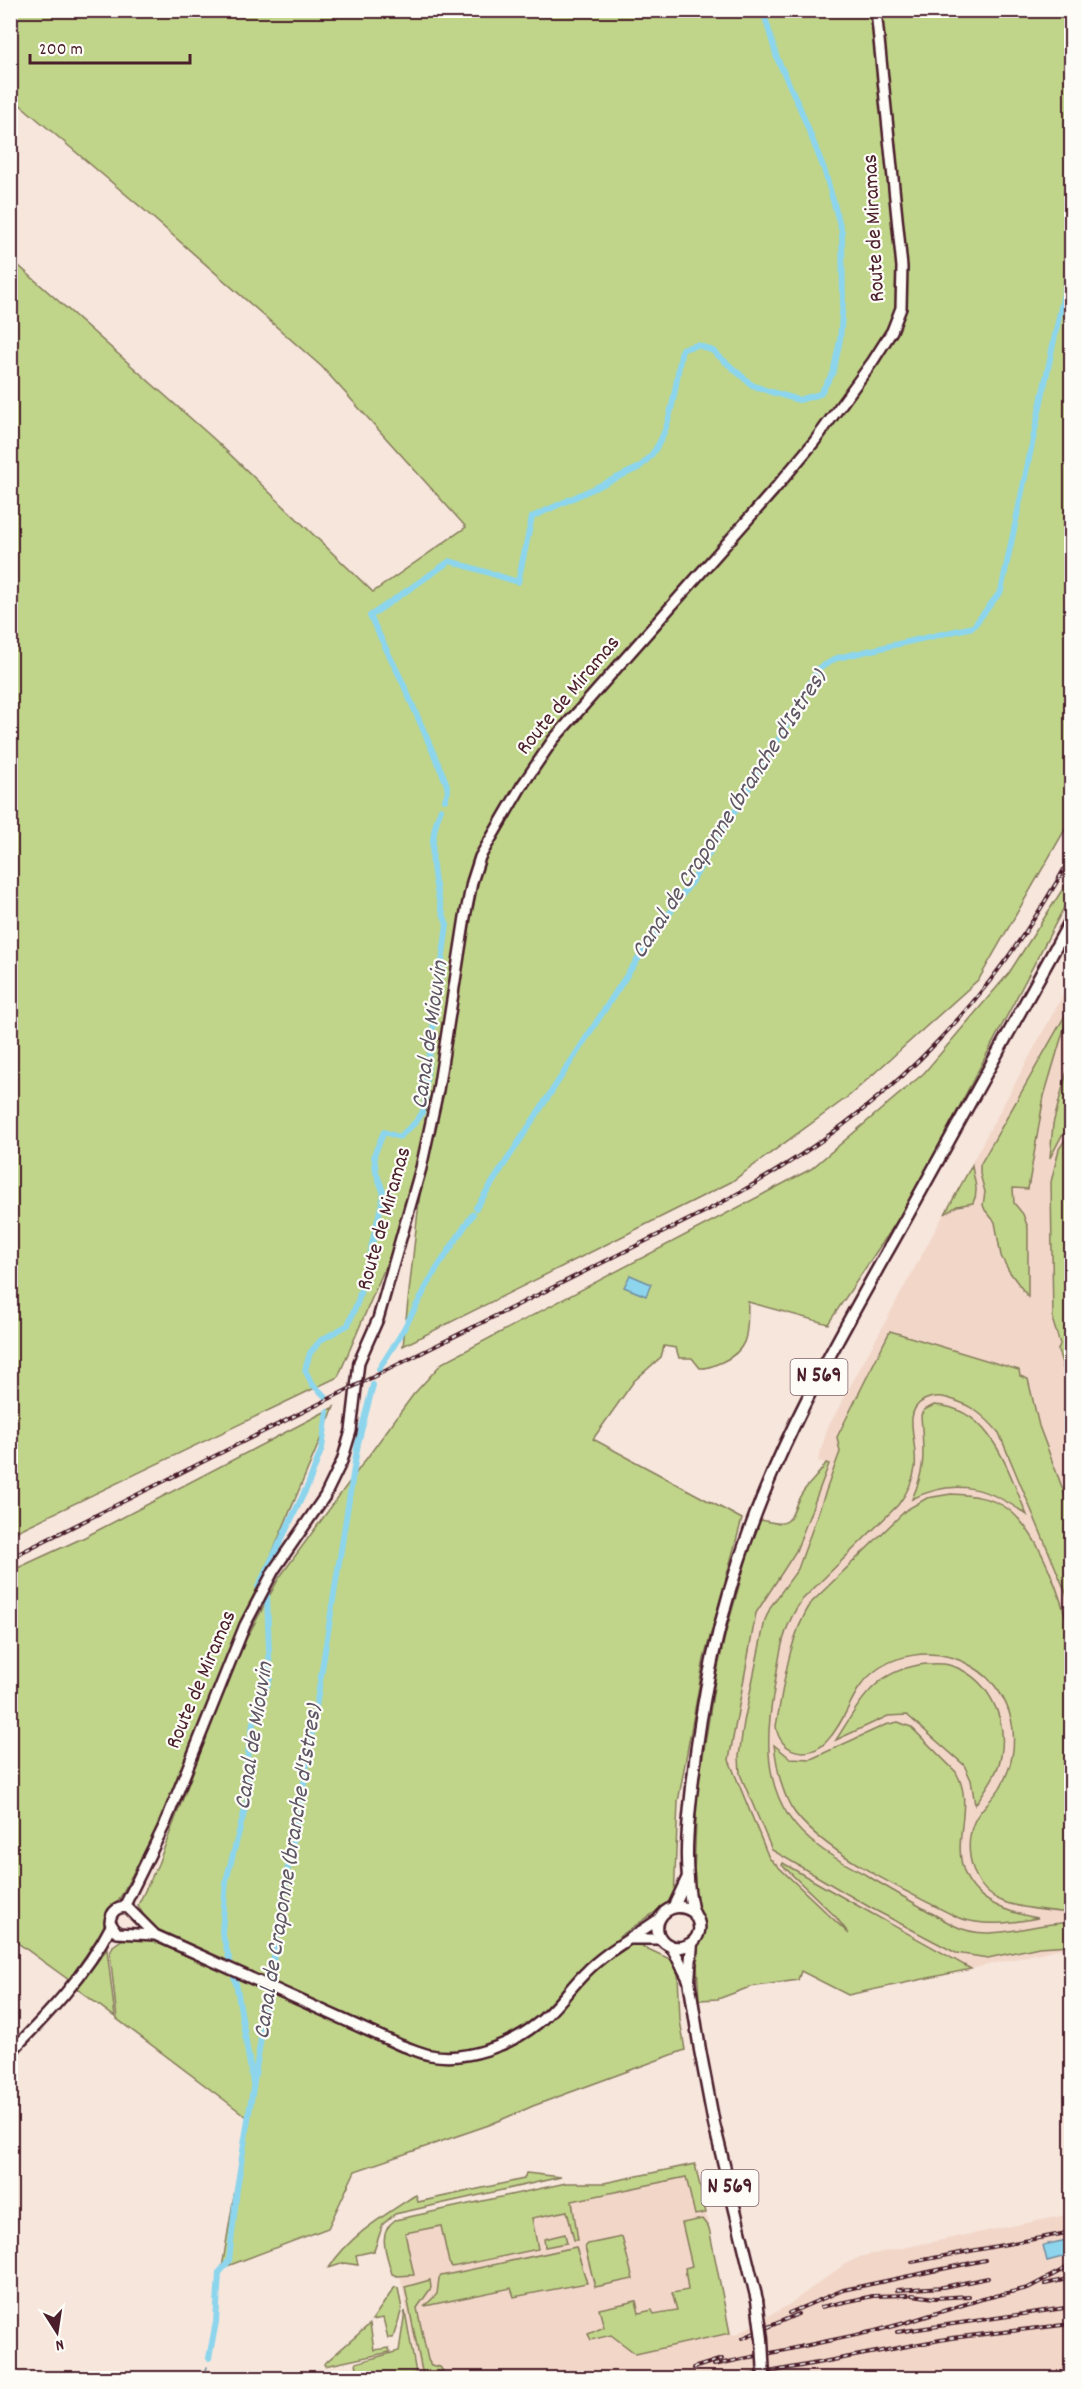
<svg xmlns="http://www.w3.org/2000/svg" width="1082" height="2389" viewBox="0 0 1082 2389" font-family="Dekko,sans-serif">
<rect width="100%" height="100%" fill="#f7e6dc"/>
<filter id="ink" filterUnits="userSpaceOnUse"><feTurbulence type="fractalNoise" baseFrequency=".0167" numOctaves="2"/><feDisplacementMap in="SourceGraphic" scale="12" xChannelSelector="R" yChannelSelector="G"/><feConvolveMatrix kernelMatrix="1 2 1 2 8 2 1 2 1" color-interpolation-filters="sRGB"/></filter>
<g filter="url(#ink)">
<g fill="#f2d7c9">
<polygon points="1071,980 1071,1951 1058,1949 971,1969 873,1913 857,1942 769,1858 729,1760 756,1613 796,1551 828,1464 818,1461 827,1429"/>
<polygon points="696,2164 730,2333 735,2335 788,2305 845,2264 862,2256 1071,2214 1071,2378 410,2378 419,2376 391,2228"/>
</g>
<g fill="#c0d58a" stroke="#857a5a" stroke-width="1.5">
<polygon points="11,11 1071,11 1071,819 979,979 849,1096 731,1182 403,1346 421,1184 338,1377 11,1534 11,259 214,439 373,592 466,527 322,367 143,209 11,97"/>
<path d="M1071,876V894L907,1206L828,1324L748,1302C747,1331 751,1349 722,1362C714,1365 708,1369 700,1368L692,1358H679L676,1348L664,1346L661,1357L634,1381L593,1439L742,1519L704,1659L678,1802L674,1899L620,1936L672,1960L678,1974L680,2020L685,2050L533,2106L489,2125L355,2171L328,2228L222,2268L247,2117L117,2019L110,1953L113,1946L123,1939L161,1940L150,1927L138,1905L158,1864L238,1654L279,1578L413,1395L442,1363L811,1169L924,1073L1009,973Z"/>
<polygon points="1071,1005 1044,1096 1028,1189 1013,1188 1014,1203 1023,1214 1028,1228 1028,1297 1009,1271 1001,1256 995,1222 985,1210 983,1205 985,1192 980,1174 980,1165"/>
<polygon points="1071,1056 1071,1125 1061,1137 1050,1158 1053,1124"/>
<polygon points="1071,1131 1072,1131 1071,1394 1058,1350 1060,1344 1053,1322 1051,1182 1059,1149"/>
<path d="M972,1165C973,1179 980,1189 973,1203L957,1206L945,1214Z"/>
<path d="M890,1331L1019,1370L1020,1376L1028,1379L1039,1426L1071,1511V1605L999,1433C984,1415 970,1404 947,1398C932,1394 914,1400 912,1418C911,1433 917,1451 915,1468C913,1482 907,1493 898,1505L802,1600C782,1627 779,1658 774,1690C763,1749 765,1809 819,1847C833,1858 850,1866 866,1875C895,1892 924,1909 953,1925C991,1945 1032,1921 1071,1923V1945L1039,1947L988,1958L956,1953L871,1908L772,1850L740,1774L739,1756L744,1722L765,1620L771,1606L798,1569L837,1460L840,1452L837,1437Z"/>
<path d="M934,1405C992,1407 1008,1472 1027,1515C990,1488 956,1477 912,1499C927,1466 923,1449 921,1415L924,1410Z"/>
<polygon points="334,1407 154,1833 121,1896 106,1919 103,1930 69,1980 11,1938 11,1571 85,1537"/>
<path d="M826,1463L829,1464L796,1551L756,1613L729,1760L769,1858L849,1934L835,1916L782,1865L783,1863C845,1900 909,1933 971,1969L848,1995L801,1971L798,1980L750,1987L718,1999L699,2000L696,1945L702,1917L695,1897L694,1875L697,1794L715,1681L726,1632L758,1519C800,1532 786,1513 805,1489C813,1479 819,1475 826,1463Z"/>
<path d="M951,1494C970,1495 992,1497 1008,1509C1041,1534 1062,1600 1072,1640L1071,1913C1051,1911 1023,1909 1004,1902C973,1891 962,1850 974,1822C980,1808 994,1799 1001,1786C1025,1745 1014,1691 973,1667C937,1645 885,1651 859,1688C848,1705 841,1727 826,1742C809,1760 779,1753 776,1726C784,1684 788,1640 811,1603L906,1510L927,1498Z"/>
<path d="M926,1664C933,1664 942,1663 949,1665C988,1676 1008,1718 1001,1756C998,1774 985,1790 975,1805L971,1780L964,1765L907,1715L888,1716L836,1740C861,1701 874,1670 926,1664Z"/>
<path d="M898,1722L911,1727L956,1772C968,1793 963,1812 961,1835C954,1890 991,1910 1038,1918C1010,1923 986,1927 959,1918C912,1895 817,1850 791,1807C780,1787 777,1767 774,1745L790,1758L811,1759L885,1725Z"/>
<polygon points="107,1949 115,2017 76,1988"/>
<path d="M695,2164L706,2213L695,2215L686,2177L572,2201L578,2240H574L567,2211L532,2218L538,2249L452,2267L449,2263L441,2226L405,2233L414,2275L397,2276L392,2274C387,2255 376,2233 395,2220L566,2183H604Z"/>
<path d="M526,2173L561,2177L395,2214L383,2224L374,2251L356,2255L358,2265L344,2263L329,2268C349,2236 383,2216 414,2196L416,2195L418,2202L524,2179Z"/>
<polygon points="702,2219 709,2228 730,2333 636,2354 611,2335 591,2340 588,2334 604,2327 599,2309 636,2301 639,2313 652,2310 654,2314 677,2310 672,2293 688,2290 685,2268 692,2266 682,2223"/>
<polygon points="565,2234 567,2243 545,2247 544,2239"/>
<polygon points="622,2237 633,2279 595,2287 585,2247 588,2244"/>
<polygon points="576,2247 587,2283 514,2297 511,2288 425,2306 437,2294 439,2278 441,2276"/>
<polygon points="430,2280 431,2288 417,2308 428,2360 431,2365 440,2367 443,2371 423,2376 405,2287"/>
<polygon points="395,2287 398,2288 402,2309 393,2338 388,2338 383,2318 372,2320"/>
<polygon points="405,2311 416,2373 397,2378 359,2378 356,2363 399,2351"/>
<polygon points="370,2324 374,2350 389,2348 390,2352 325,2366 324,2364"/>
</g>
<g fill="#8cd5ed" stroke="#728c9f" stroke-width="1.5">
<polygon points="630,1275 651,1284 646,1296 624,1287"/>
<polygon points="1067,2240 1070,2255 1047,2261 1043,2245"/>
</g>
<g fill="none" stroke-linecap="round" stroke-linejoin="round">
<polyline stroke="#728c9f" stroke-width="1.5" points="204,2378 207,2367"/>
<g stroke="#8cd5ed" stroke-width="6">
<path d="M445,800L448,791L446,782L402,681L370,616L450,561L518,582L532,517L638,468C673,442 674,389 682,349L698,345L713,351L752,385L768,391L799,400L820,394L833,373L840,340L843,302L842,232L824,169L800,108L777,58L763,10"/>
<polyline points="476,1208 627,975 694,878 773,749 818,669 837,658 973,627 1001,591 1072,255"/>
<path d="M367,1265L384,1194L376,1172L374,1155L384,1132L399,1137C424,1116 426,1113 426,1080L447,925C434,890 425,844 441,809"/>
<polyline points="379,1369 400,1336 434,1273 473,1214"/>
<polyline points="325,1396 312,1384 305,1370 310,1353 321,1340 348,1325 358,1301 365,1274"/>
<polyline points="259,1588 258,1587 308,1485 322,1448 327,1412"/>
<polyline points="253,2083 237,1988 222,1932 226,1881 249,1794 246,1765 254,1718 270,1679 267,1594"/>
<polyline points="209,2358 216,2322 219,2273 229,2261 237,2189 290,1855 299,1814 358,1443 373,1385"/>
</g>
<g stroke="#4a1f2b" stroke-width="14">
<g id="secondary">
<polyline points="124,1907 165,1824 245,1625 274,1570 325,1496 342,1461 351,1431 359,1362 378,1319 421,1168 438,1090 465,917 472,882 480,857 521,787 553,740 773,491 814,442 873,361 892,331 901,308 902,267 876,10"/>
<path d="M155,1935L117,1933L110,1922C111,1911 118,1906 128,1908L155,1935L400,2045C410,2048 420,2053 430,2055C466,2062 511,2045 538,2023C556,2009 569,1989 585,1973C606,1951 634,1937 659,1919"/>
<polyline points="631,1939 661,1939"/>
<path d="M10,2053C48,2014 86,1975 111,1926"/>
</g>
</g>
<g stroke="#4a1f2b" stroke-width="15">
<g id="primary">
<polyline points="674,1906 687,1879"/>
<path d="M693,1912C669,1895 644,1926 665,1943C677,1952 696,1946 699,1931C701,1921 694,1916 692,1908C690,1898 688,1888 688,1878C685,1848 689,1816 692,1787C701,1699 719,1614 749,1532C788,1423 848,1322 904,1222C960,1120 1016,1019 1072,918"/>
<polyline points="692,1943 689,1980 700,2050 714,2124 757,2300"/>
<polyline points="672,1947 689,1980"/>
</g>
</g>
<use href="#secondary" stroke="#fdfcf7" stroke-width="9"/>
<use href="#primary" stroke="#fdfcf7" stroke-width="10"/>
<g stroke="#4a1f2b" stroke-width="4">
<g id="rail">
<path d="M10,1558L708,1210C872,1123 983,1018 1072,855"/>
<polyline points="912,2262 1072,2232"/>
<polyline points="1045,2284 1072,2278"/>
<polyline points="897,2290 943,2287 988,2278"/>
<polyline points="912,2295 935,2298 969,2296"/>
<polyline points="821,2307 873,2296 908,2295"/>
<polyline points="789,2313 843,2290 985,2260"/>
<polyline points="897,2332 1072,2307"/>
<polyline points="743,2338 798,2314"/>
<polyline points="714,2365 875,2331 908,2322 982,2299 1028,2288 1072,2265"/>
<polyline points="693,2368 722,2359"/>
<polyline points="737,2378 951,2338 1072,2324"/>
</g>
</g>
<use href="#rail" stroke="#fdfcf7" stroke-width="1.5" stroke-dasharray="4.5" stroke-linecap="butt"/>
<g stroke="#4a1f2b" stroke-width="15" stroke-linecap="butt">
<polyline id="primary-bridge" points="757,2300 762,2339 764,2378"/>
</g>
<use href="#primary-bridge" stroke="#fdfcf7" stroke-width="10"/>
</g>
</g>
<g text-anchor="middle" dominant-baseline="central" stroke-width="4.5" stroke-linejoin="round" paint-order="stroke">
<g fill="#fdfcf7" stroke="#806168" stroke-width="1.5">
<rect x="790.5" y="1359" width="57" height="36" rx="4.5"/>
<rect x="701.5" y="2170" width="57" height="36" rx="4.5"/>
</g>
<g font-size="21" font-weight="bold" fill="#4a1f2b">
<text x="819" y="1377">N 569</text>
<text x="730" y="2188">N 569</text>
</g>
<g font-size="22" fill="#4a1f2b" stroke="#fdfcf7">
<text transform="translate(875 228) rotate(-93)">Route de Miramas</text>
<text transform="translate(569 696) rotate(-50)">Route de Miramas</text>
<text transform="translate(385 1219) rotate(-74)">Route de Miramas</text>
<text transform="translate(202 1680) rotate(-67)">Route de Miramas</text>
</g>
<g font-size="24" font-style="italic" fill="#5e5665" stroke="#fdfcf7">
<text transform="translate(730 815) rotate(-57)">Canal de Craponne (branche d'Istres)</text>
<text transform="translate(431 1035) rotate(-82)">Canal de Miouvin</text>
<text transform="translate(255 1736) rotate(-81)">Canal de Miouvin</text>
<text transform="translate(289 1872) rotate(-81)">Canal de Craponne (branche d'Istres)</text>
</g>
</g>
<rect width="1082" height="2389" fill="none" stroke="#fdfcf7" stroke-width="36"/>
<rect x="18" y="18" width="1046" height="2353" fill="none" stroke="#4a1f2b" stroke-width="2" filter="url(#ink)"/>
<g transform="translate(57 2332) rotate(168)" stroke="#fdfcf7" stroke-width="4.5" paint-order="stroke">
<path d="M0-4.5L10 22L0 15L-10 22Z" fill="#4a1f2b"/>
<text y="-9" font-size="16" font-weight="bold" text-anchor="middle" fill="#4a1f2b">N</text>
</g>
<path d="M30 54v9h160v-9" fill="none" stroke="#4a1f2b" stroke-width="3"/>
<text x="39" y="54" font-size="18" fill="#4a1f2b" stroke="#fdfcf7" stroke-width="4.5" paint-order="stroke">200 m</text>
</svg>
